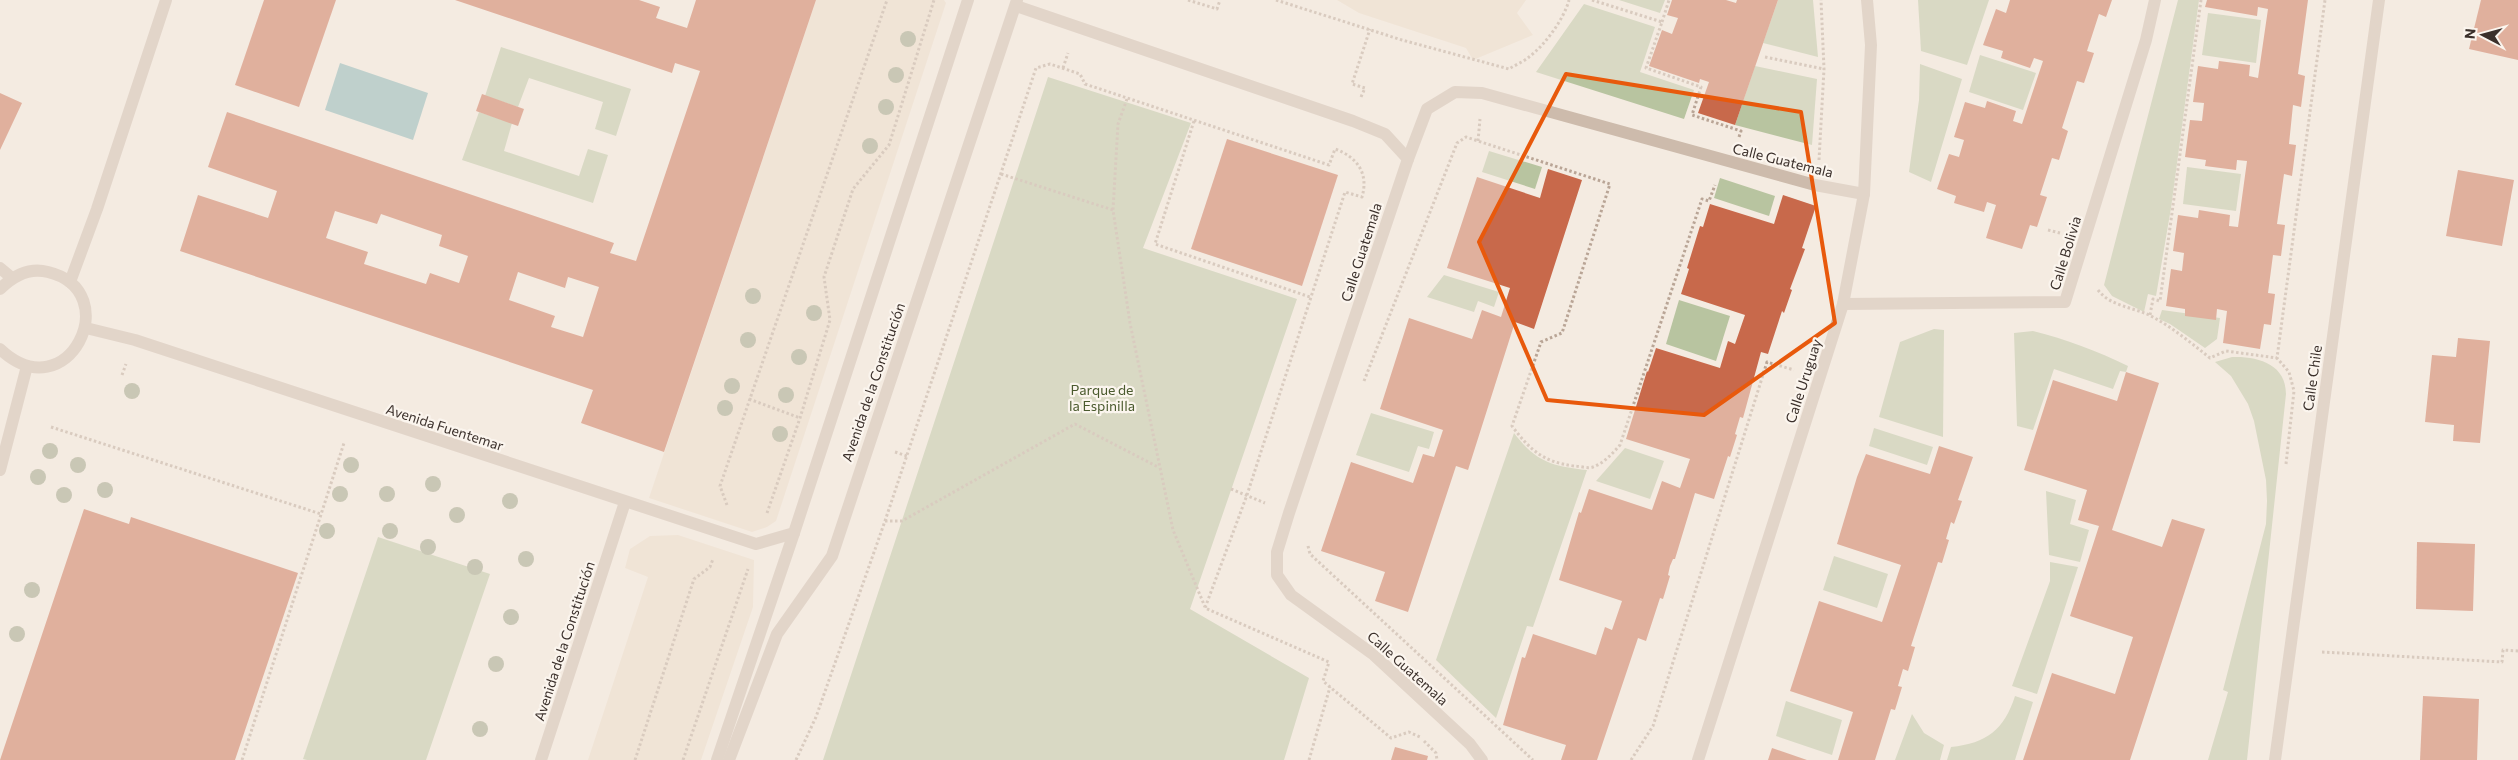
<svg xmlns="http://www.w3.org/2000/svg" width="2518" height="760" viewBox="0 0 2518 760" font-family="Commissioner,sans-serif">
<rect width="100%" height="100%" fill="#f4ebe1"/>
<g fill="#b8c4a0">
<polygon points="1619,0 1665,0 1660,13"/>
<polygon points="1778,0 1813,0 1818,57 1763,43"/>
<polygon points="1918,0 1989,0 1967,65 1921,51"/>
<polygon points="2178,0 2199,0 2171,208 2156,296 2148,294 2144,312 2112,296 2104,285"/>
<polygon points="1584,4 1655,27 1640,72 1694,90 1684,119 1536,72"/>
<polygon points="2208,13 2261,20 2256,63 2202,55"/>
<polygon points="501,47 631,89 616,136 595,129 603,102 529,78 518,107 485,96"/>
<polygon points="1980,55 2036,73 2023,110 1969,92"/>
<polygon points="1920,64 1962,79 1931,182 1909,172 1919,100"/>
<polygon points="1755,66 1817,79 1812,145 1735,125"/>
<polygon points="1048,77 1191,123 1143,248 1297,299 1190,609 1309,678 1284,760 823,760"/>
<polygon points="479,112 512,123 504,151 579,176 588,149 608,155 593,203 462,160"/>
<polygon points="1489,151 1542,167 1535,189 1482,172"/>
<polygon points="2187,167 2241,174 2236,211 2183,204"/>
<polygon points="1720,178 1775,196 1769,216 1714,198"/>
<polygon points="1444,275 1499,292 1494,307 1478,301 1474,312 1427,297"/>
<polygon points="1679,300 1730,316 1716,361 1666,344"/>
<polygon points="2162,310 2220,318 2217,339 2205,348 2170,324 2159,319"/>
<polygon points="1934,329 1944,330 1943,437 1879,417 1900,342"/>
<path d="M2033,331C2066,339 2097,351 2128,366L2126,372L2120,371L2113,389L2054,369L2033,430L2017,426L2014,333Z"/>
<path d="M2232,357C2258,356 2286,364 2286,394L2247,760H2208L2228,692L2223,690L2266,524L2267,501L2266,480L2254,421L2248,404L2231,376L2215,362Z"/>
<polygon points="1371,413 1434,432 1429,449 1418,446 1409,472 1356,455"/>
<polygon points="1874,428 1933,447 1927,465 1869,446"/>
<path d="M1514,433C1536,462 1552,466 1587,470L1533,627L1527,626L1496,718L1436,660Z"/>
<polygon points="1625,448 1664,461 1650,499 1596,481"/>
<polygon points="2046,491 2076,500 2070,524 2089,530 2080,562 2049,555"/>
<polygon points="378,537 490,574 426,760 307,760 303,759"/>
<polygon points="1834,556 1888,574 1877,608 1823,590"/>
<polygon points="2050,562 2078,567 2037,694 2012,686 2050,581"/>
<path d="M2015,696L2033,702L2015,760H1947L1951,747C1987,743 2004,730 2015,696Z"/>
<polygon points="1786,701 1842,720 1832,755 1776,736"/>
<polygon points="1912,714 1924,733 1944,745 1940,760 1895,760"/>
</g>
<g fill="#ecdcc8">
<polygon points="816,0 944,0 946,3 776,521 767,527 752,532 649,498"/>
<polygon points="1337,0 1526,0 1517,13 1533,35 1473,60 1466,48 1359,13"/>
<polygon points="678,535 754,560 753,607 701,760 588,760 648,577 625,568 630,549 650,536"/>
</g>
<polygon fill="#7fb0b2" points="340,63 428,93 413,140 325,110"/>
<g fill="#c8694b" fill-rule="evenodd">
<polygon points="264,0 336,0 299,107 235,85"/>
<path d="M455,0H639L660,7L656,18L687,28L696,0H816L664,452L581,423L593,390L180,251L198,195L268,218L277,191L208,167L227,112L614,243L610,253L636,261L700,71L675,63L672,73ZM335,211L377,224L381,214L442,235L439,246L468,256L459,283L430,273L426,284L364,264L368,252L326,238ZM518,272L565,288L568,277L599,287L583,337L551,327L555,316L509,300Z"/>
<polygon points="1672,0 1726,0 1736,3 1737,0 1778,0 1735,125 1698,113 1709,82 1700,79 1699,83 1649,66 1662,30 1672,34 1678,18 1667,15"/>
<polygon points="2010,0 2112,0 2106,17 2099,14 2087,51 2094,53 2084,83 2077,81 2062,128 2068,131 2059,160 2052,158 2040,195 2047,197 2037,227 2030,225 2022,249 1986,238 1996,205 1987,202 1984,212 1954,203 1956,196 1937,189 1949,154 1959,157 1964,140 1954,137 1965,102 1985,108 1987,101 2016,111 2013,121 2022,124 2043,61 2034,58 2030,68 2001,58 2003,51 1983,45 1996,9 2006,13"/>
<polygon points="2207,0 2308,0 2298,74 2305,76 2301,107 2293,105 2289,144 2296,145 2292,176 2284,174 2277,224 2285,225 2281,256 2273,255 2268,293 2275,294 2271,325 2264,324 2260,349 2223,343 2227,311 2217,309 2216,320 2185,316 2185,309 2166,306 2171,269 2182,271 2184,253 2173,251 2178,215 2198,218 2199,210 2230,215 2229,226 2238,227 2247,161 2237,160 2236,170 2205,166 2206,160 2185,157 2190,120 2202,121 2204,103 2193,102 2198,66 2218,69 2219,61 2250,65 2249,76 2258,78 2268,9 2258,7 2257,16 2205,7"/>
<polygon points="2481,0 2518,0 2518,60 2469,49"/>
<polygon points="0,93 22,103 0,150"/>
<polygon points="482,94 524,109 518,126 476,111"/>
<polygon points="1227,139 1338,175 1302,286 1191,249"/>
<polygon points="1548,169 1582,180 1534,329 1515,322 1468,470 1456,466 1408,612 1375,601 1385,572 1321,551 1351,462 1413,483 1423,454 1434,457 1443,430 1380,409 1409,318 1472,339 1482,310 1501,317 1510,288 1447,268 1477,177 1540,198"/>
<polygon points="2458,170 2514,180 2502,246 2446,236"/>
<polygon points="1783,195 1816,206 1802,248 1805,249 1790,289 1792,290 1784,313 1782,311 1768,354 1761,352 1743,418 1740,417 1735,434 1737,435 1730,457 1728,456 1714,499 1695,493 1675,559 1673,559 1670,566 1668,575 1670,576 1663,599 1660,598 1646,641 1638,638 1597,760 1561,760 1566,745 1503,725 1522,657 1525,658 1533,634 1596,655 1605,627 1612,630 1622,601 1559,580 1579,512 1581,513 1589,489 1652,510 1662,481 1680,488 1690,459 1626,439 1647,371 1648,372 1656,348 1720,368 1728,341 1735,344 1745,315 1681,294 1689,269 1687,268 1700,226 1703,227 1710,204 1774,224"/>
<polygon points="2458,338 2490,341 2480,443 2453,441 2454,425 2425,422 2432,355 2456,357"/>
<polygon points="2126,372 2159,383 2112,530 2162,547 2172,519 2205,529 2130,760 2023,760 2052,673 2115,694 2133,637 2070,616 2099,526 2078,520 2087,490 2024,470 2053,380 2117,401"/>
<polygon points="1939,446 1973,457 1958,500 1962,501 1954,524 1951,522 1946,539 1949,540 1942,563 1938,562 1911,646 1915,647 1908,671 1903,669 1898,686 1902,687 1895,710 1891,709 1875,760 1838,760 1853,712 1790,691 1819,601 1882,622 1901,565 1837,544 1857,477 1866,454 1930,474"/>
<polygon points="84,509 129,524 131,517 298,573 235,760 0,760"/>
<polygon points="2417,542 2475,544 2473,611 2416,609"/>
<polygon points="2423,696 2479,699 2477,760 2420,760"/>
<polygon points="1395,747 1428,756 1427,760 1391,760"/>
<polygon points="1772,748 1807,760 1768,760"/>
</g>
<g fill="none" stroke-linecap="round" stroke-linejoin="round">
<g stroke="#b9a596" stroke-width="3" stroke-dasharray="2.5 2.5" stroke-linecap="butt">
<polyline points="1188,0 1217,9 1220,0"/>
<path d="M1276,0L1402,40L1509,69C1515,65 1523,62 1529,57C1545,45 1564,19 1569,0"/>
<polyline points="1592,0 1662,22 1646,68 1701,87 1692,115 1741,131 1739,137"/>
<polyline points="1662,22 1669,0"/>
<polyline points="1765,57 1824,69"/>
<polyline points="1063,68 1068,53"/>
<polyline points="1361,97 1365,88 1352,84 1370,29"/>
<polyline points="1127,99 1118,124 1113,210 1130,323 1173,530 1205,607"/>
<polyline points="1194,121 1155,244 1310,297"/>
<polyline points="1478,141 1480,119"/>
<polyline points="1819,160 1824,69 1821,0"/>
<polyline points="1001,174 1113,210"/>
<polyline points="2048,230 2060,233"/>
<path d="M2098,290C2110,306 2132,307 2149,315C2171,326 2191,343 2210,358L2226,351L2277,358"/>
<polyline points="2150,315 2153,299 2160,301 2201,0"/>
<polyline points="122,375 126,364"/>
<path d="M1364,381L1457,143L1466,137L1478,141L1610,184L1562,333L1541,342L1512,426C1530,450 1543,462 1574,466C1580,466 1588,469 1593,467C1604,463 1612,454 1620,445L1702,199L1709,201L1715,185"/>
<polyline points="749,399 800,418"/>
<polyline points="51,427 321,514"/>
<polyline points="895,452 907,456"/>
<polyline points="2286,464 2294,391 2289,372 2277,358 2325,0"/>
<polyline points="1231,489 1265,503"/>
<polyline points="727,505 720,486 887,0"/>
<polyline points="767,513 800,418 830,320 824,277 853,189 889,145 934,0"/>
<polyline points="885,521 902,521 1075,424 1158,467"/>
<polyline points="1308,546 1310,554 1533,760"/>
<polyline points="2322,652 2502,662 2503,650 2518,651"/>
<polyline points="1424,741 1436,753 1437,760"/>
<polyline points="242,760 344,443"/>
<polyline points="635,760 694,579 710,567 713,559"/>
<polyline points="683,760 748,569"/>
<path d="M796,760L816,717L885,521L1036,68L1050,64L1080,74L1085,84L1329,165L1335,149C1357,157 1369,173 1362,197L1345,192L1247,495L1205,608L1329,662L1323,681L1330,687L1391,738L1409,732L1420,737"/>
<polyline points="1309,760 1330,687"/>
<polyline points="1631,760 1653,726 1767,362 1794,370"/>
</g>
<polyline stroke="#cdbbac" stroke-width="12" points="1843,304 2065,302 2146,40 2155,0"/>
<g stroke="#cdbbac" stroke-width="12">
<polyline points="1016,6 1353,121 1385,134 1408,159"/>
<polyline points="0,268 12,278"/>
<polyline points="70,282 97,209 166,0"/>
<path d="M0,289C13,276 29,267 48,272C127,291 68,413 0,349"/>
<polyline points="86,328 135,340 756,544 794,533"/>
<polyline points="0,470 27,366"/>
<polyline points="541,760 625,502"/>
<polyline points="1482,760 1470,744 1374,655 1291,595 1277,575 1277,552 1289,513 1408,159 1427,109 1455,92 1482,93 1815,185 1864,194"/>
<polyline points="1698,760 1843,304 1864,194 1871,45 1867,0"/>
<polyline points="2275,760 2379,0"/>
</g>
<g stroke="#cdbbac" stroke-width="12">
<polyline points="717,760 794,533 968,0"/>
<polyline points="729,760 777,634 832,556 1017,0"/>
</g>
</g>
<g fill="#969b7f">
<circle cx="908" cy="39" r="8"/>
<circle cx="896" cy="75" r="8"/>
<circle cx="886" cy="107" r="8"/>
<circle cx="870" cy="146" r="8"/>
<circle cx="753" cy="296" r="8"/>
<circle cx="814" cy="313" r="8"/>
<circle cx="748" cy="340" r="8"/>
<circle cx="799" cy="357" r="8"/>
<circle cx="732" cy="386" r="8"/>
<circle cx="132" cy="391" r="8"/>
<circle cx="786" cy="395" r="8"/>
<circle cx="725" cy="408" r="8"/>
<circle cx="780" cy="434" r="8"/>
<circle cx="50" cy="451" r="8"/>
<circle cx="78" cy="465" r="8"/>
<circle cx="351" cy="465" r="8"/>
<circle cx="38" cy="477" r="8"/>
<circle cx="433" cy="484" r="8"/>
<circle cx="105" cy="490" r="8"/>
<circle cx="340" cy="494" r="8"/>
<circle cx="387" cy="494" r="8"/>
<circle cx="64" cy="495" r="8"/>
<circle cx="510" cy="501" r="8"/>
<circle cx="457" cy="515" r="8"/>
<circle cx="327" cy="531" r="8"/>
<circle cx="390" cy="531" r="8"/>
<circle cx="428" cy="547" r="8"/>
<circle cx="526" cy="559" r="8"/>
<circle cx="475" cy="567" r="8"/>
<circle cx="32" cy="590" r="8"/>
<circle cx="511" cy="617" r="8"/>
<circle cx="17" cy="634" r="8"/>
<circle cx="496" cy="664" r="8"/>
<circle cx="480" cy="729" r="8"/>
</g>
<path d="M0 0H2518V760H0ZM1566,74L1801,112L1835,323L1704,415L1547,400L1479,242Z" fill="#f4ebe1" fill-opacity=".55" fill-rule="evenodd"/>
<path fill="none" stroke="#e8590c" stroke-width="4" stroke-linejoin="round" d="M1566,74L1801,112L1835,323L1704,415L1547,400L1479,242Z"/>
<g text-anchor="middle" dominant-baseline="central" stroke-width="4.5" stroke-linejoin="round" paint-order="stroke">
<g font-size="14" fill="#3b302b" stroke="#fbf5ee">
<text transform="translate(1783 160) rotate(14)">Calle Guatemala</text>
<text transform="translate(1361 252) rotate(-72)">Calle Guatemala</text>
<text transform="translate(2065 253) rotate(-73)">Calle Bolivia</text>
<text transform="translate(2312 378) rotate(-82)">Calle Chile</text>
<text transform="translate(1803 381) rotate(-72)">Calle Uruguay</text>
<text transform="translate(873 382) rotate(-71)">Avenida de la Constitución</text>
<text transform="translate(445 427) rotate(18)">Avenida Fuentemar</text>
<text transform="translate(564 641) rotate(-72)">Avenida de la Constitución</text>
<text transform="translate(1408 668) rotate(42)">Calle Guatemala</text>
</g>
<g font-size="14" fill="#4a5a2e" stroke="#fbf5ee">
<text x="1102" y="389">Parque de<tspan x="1102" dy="16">la Espinilla</tspan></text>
</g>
</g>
<g transform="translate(2483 35) rotate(276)" stroke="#fbf5ee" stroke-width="4" paint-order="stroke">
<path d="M0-4L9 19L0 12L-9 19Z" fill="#3b302b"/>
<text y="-8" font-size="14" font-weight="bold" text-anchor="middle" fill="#3b302b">N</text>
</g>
</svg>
